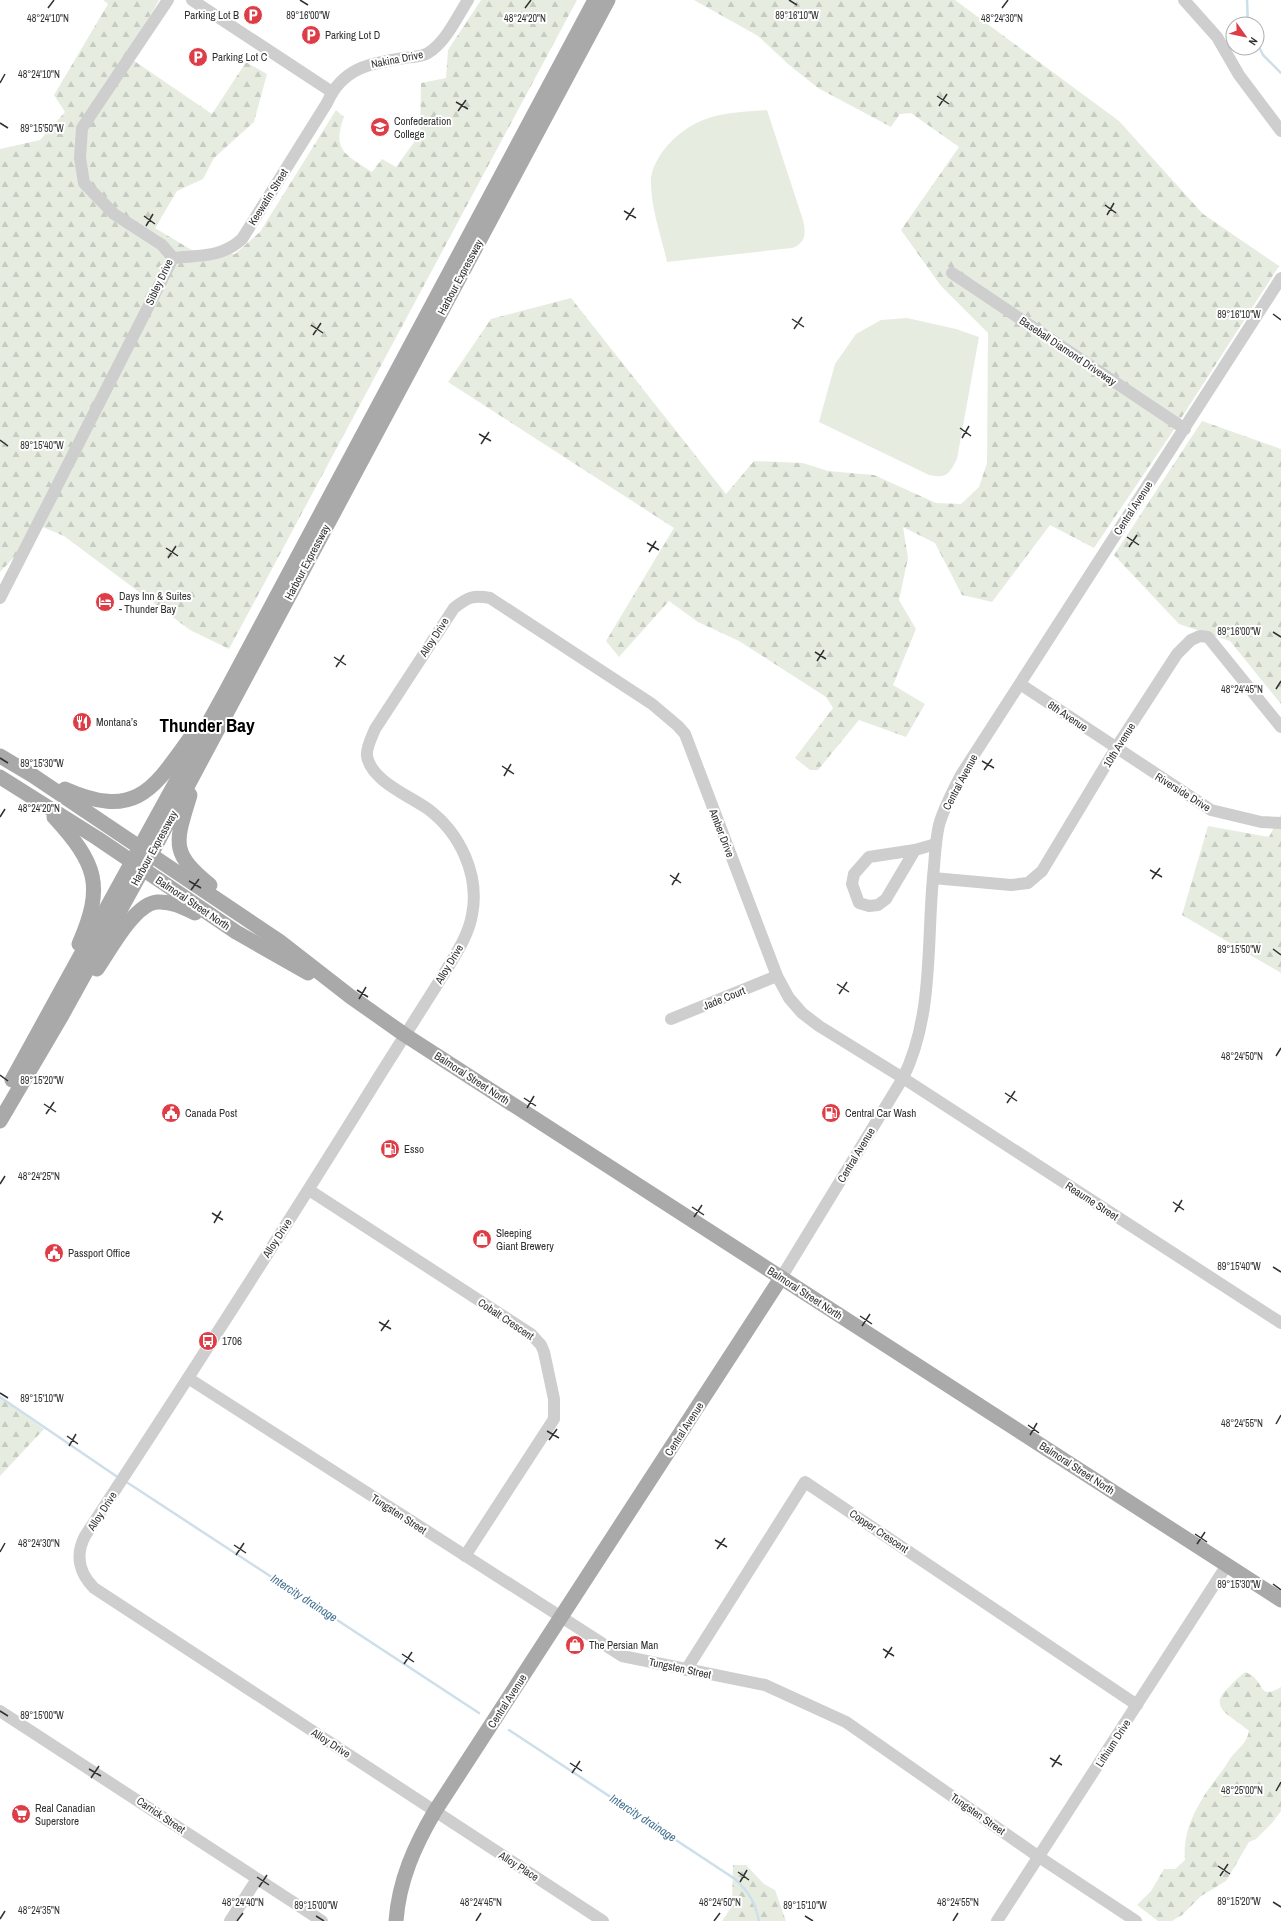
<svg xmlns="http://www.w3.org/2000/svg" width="1281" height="1921" viewBox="0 0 1281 1921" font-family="'Archivo Narrow',sans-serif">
<defs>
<pattern id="forest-firs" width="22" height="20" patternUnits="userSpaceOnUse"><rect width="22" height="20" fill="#e6ede0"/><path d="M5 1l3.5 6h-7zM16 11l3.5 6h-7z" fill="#c6ccc1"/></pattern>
</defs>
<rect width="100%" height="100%" fill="#fff"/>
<g fill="#e6ede0">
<path d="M767,110L803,220C806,233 806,243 792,248L667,262C661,235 650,206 651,178C652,167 660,154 667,146C697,113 726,113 767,110Z"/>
<path d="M907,318L956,329L979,337L957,459C949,474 947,479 929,475L819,422L835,364L856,334L881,320Z"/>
</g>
<g fill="url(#forest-firs)">
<path d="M103,0H159L127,56L212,114L246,62L267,74L254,122L214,158L203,179L177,191L155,228L195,252L235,254L260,232L336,110L344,117C331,151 347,155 372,172L382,159L396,167L420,134L421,83L446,78L448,50L481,0H577L229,649L190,630L64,536L43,527L0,572V149L40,140L65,112L54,95L108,4Z"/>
<polygon points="694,0 955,0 1119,121 1203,214 1279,266 1169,437 1094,548 1050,525 992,602 962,595 935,543 903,527 908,558 899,600 916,629 893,685 925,704 906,737 859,720 818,770 810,770 795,758 833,708 826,697 739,641 698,622 669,601 619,657 606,641 674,528 448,382 491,319 571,298 726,494 754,461 803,463 828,471 874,475 936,503 961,504 979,487 987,463 988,333 941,286 901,230 959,147 911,113 900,114 891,127 818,88 788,64 758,36"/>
<polygon points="1202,421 1281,449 1281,704 1230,641 1179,624 1114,555"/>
<polygon points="1281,814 1281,973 1182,915 1208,826 1269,837"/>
<polygon points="0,1397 44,1429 0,1476"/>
<path d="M1246,1672C1248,1674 1252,1675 1254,1677C1264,1687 1261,1699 1281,1687V1811L1272,1823L1256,1839L1249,1842L1226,1881L1201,1896L1182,1915L1172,1921H1158L1137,1905L1151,1891L1164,1869H1175L1185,1860C1182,1825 1202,1797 1222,1771C1226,1766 1228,1761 1232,1756C1239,1748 1247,1742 1249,1731C1233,1716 1205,1708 1229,1687C1235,1681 1239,1676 1246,1672Z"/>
<polygon points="733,1865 746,1865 764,1884 775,1890 786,1921 722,1921 732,1906"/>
</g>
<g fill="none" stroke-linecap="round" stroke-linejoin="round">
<g stroke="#cddfeb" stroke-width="2.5">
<polyline points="1247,0 1248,24"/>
<polyline points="1257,43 1263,55 1281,73"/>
<polyline points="0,1397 116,1476"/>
<polyline points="128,1483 479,1713"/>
<path d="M509,1730L735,1879C749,1892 755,1902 759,1921"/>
</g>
<g stroke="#cecece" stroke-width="12">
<polyline points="168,0 82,128 80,158 84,183 114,214 162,245 173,258"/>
<polyline points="192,0 332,92"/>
<polyline points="1184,0 1217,37 1239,75 1281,131"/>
<path d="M173,258C200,255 221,258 242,239L327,103C342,68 370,63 404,58C411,57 422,57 428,53C446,42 457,17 468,0"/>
<polyline points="952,273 1185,429"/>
<polyline points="0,598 173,258"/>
<polyline points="1020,684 1211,810 1261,822 1281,823"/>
<polyline points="915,850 886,899 878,905 869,906 859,903 852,884 854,874 869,857 915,850 936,844"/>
<polyline points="933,878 1011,885 1028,883 1042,871 1116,748 1177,654 1191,640 1200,636 1208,637 1281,727"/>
<polyline points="671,1019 777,976"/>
<polyline points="309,1190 531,1334 541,1345 544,1352 554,1399 554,1419 465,1556"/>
<path d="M781,1278L903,1078C935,1013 926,938 934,867C935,853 936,838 939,825C944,807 953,791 961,775L1281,278"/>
<polyline points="188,1378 622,1656 765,1685 846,1722 1039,1857 1136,1921"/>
<polyline points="686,1670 805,1482 1137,1705"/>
<polyline points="0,1711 322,1921"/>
<polyline points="230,1921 257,1879"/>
<path d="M603,1921L94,1588C79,1573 75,1555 85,1536C186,1382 286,1227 383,1070C402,1040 421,1010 440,980C452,960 468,938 472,915C480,875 460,833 428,809C410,796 371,781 367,756C366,747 372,737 375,729L454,608C468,597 473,595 490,598L652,704L678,726L685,734L777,976L789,998L802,1013L819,1026L903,1078L1281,1323"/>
<polyline points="997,1921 1227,1565"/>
</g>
<g stroke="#a9a9a9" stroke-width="15">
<polyline points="0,756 32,775 279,941 351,997 405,1035 1281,1600"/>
<polyline points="0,777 97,838 236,932 308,973"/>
<path d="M65,789C137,821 154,788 193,734"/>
<path d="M190,795C176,842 169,852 210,885"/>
<path d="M54,817C96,863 105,885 79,944"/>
<path d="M97,969C109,952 134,904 157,902C171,901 183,907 195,913"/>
<polyline points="12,1080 226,691 595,0"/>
<polyline points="0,1121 61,1017 150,856 608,0"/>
<path d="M396,1921C399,1880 415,1845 435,1811L781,1278"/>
</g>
</g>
<path fill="none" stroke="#313131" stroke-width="1.5" d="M300,0L308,5M789,0L797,5M48,8L54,0M525,8L531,0M1002,8L1008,0M0,83L5,74M937,96L949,104M456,102L468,109M939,106L947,94M458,111L466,100M0,123L8,128M1105,205L1116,213M624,211L636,218M1107,215L1114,203M144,216L155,224M626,220L634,208M146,226L153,214M1273,314L1281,320M792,319L804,327M311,325L323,333M794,329L802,317M313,335L321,323M960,428L971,436M479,434L491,441M962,438L969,426M0,440L8,446M481,444L489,432M1127,537L1139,545M647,543L659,550M1129,547L1137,535M166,548L178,556M649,552L656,541M168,558L176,546M1273,632L1281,637M815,652L826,659M334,657L346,665M817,661L824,650M336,667L344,655M1276,689L1281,681M0,758L8,763M982,761L994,768M502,766L514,774M984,770L992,759M504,776L511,764M0,817L5,809M1150,870L1162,877M670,875L681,883M1152,879L1160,868M189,881L201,888M672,885L679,873M191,890L199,879M1273,949L1281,955M837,984L849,992M357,990L368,997M839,994L847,982M359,999L366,987M1276,1056L1281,1048M0,1075L8,1081M1005,1093L1017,1101M524,1098L536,1106M1007,1103L1015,1091M44,1104L56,1112M527,1108L534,1096M46,1114L54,1102M0,1184L5,1176M1173,1202L1184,1210M692,1207L704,1215M1175,1212L1182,1200M212,1213L223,1220M694,1217L702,1205M214,1223L221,1211M1273,1267L1281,1272M860,1316L872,1324M379,1322L391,1329M862,1326L870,1314M381,1331L389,1320M0,1393L8,1398M1276,1424L1281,1415M1028,1425L1039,1433M547,1431L559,1438M1030,1435L1037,1423M67,1436L78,1444M549,1440L557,1429M69,1446L76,1434M1195,1534L1207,1542M715,1540L727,1547M1197,1544L1205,1532M234,1545L246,1553M717,1549L725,1538M0,1552L5,1543M236,1555L244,1543M1273,1584L1281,1590M883,1649L894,1656M402,1654L414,1662M885,1658L892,1647M404,1664L412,1652M0,1711L8,1716M1050,1758L1062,1765M570,1763L582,1771M1052,1767L1060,1755M89,1769L101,1776M572,1773L580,1761M91,1778L99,1766M1276,1791L1281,1782M1218,1866L1230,1874M738,1872L749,1880M1220,1876L1228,1864M257,1877L269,1885M740,1882L747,1870M259,1887L267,1875M1273,1902L1281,1907M316,1916L324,1921M805,1916L813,1921M0,1919L5,1911M237,1921L243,1913M476,1921L481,1913M714,1921L720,1913M953,1921L958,1913"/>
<defs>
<g id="parking-disc" transform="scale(1)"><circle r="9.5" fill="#dd3d46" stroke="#fff"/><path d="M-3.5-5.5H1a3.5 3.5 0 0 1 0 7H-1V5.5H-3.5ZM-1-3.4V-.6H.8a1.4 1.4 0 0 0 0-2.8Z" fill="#fff"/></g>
<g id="university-disc" transform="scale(1)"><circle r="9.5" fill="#dd3d46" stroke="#fff"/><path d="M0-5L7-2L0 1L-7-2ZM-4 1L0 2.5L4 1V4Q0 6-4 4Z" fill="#fff"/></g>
<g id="hotel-disc" transform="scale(1)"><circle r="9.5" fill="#dd3d46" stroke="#fff"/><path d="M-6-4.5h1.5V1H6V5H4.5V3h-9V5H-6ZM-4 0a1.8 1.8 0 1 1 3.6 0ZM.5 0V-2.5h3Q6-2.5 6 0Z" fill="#fff"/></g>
<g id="restaurant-disc" transform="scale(1)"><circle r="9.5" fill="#dd3d46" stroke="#fff"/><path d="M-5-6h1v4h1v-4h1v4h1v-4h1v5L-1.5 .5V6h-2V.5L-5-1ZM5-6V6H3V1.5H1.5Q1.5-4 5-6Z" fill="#fff"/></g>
<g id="civic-disc" transform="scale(1)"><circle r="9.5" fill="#dd3d46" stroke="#fff"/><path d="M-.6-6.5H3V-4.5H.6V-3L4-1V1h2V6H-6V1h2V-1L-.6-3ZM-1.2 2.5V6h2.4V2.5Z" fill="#fff"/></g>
<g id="fuel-disc" transform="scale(1)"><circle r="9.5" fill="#dd3d46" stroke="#fff"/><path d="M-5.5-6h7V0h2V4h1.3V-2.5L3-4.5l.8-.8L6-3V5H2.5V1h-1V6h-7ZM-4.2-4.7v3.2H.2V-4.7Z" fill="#fff"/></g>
<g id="shop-disc" transform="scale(1)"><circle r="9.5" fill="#dd3d46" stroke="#fff"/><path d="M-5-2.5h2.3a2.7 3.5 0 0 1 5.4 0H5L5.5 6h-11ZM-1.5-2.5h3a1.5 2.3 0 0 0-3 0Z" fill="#fff"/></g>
<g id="bus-disc" transform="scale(1)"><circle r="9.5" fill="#dd3d46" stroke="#fff"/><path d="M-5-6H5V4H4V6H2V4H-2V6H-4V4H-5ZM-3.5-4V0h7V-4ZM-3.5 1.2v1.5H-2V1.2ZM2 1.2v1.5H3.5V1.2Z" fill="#fff"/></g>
<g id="supermarket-disc" transform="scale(1)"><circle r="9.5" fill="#dd3d46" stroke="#fff"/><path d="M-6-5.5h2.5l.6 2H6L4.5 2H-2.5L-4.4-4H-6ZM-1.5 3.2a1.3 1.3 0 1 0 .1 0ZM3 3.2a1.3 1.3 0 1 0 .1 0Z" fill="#fff"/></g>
</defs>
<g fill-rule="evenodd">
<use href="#parking-disc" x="253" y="15"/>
<use href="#parking-disc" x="311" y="35"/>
<use href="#parking-disc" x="198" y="57"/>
<use href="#university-disc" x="380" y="127"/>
<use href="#hotel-disc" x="105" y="602"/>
<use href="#restaurant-disc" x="82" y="722"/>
<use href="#civic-disc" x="171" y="1113"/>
<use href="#fuel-disc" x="831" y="1113"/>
<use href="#fuel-disc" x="390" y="1149"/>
<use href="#shop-disc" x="482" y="1239"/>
<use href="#civic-disc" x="54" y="1253"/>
<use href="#bus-disc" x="208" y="1341"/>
<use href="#shop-disc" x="575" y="1645"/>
<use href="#supermarket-disc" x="21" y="1814"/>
</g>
<g text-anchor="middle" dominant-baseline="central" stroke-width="4" stroke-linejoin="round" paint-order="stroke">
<g font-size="11" fill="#313131" stroke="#fff" text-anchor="start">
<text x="239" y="15" text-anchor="end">Parking Lot B</text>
<text x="325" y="35">Parking Lot D</text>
<text x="212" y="57">Parking Lot C</text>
<text x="394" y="121">Confederation<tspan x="394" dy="13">College</tspan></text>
<text x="119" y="596">Days Inn &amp; Suites<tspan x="119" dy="13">- Thunder Bay</tspan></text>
<text x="96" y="722">Montana’s</text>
<text x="185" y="1113">Canada Post</text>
<text x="845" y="1113">Central Car Wash</text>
<text x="404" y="1149">Esso</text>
<text x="496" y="1233">Sleeping<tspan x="496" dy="13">Giant Brewery</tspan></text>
<text x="68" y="1253">Passport Office</text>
<text x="222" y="1341">1706</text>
<text x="589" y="1645">The Persian Man</text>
<text x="35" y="1808">Real Canadian<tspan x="35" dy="13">Superstore</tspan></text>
</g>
<g font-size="11" fill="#313131" stroke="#fff">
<text transform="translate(397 59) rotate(-11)">Nakina Drive</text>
<text transform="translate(268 197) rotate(-58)">Keewatin Street</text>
<text transform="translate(460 277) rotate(-62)">Harbour Expressway</text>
<text transform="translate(159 282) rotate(-65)">Sibley Drive</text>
<text transform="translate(1068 351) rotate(34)">Baseball Diamond Driveway</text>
<text transform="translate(1133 508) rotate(-57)">Central Avenue</text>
<text transform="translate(307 562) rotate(-62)">Harbour Expressway</text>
<text transform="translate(434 637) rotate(-57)">Alloy Drive</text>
<text transform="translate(1068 716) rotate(34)">8th Avenue</text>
<text transform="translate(1119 745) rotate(-58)">10th Avenue</text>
<text transform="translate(960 782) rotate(-62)">Central Avenue</text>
<text transform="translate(1183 792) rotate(32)">Riverside Drive</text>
<text transform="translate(722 833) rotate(69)">Amber Drive</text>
<text transform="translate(154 848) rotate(-61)">Harbour Expressway</text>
<text transform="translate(193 903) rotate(34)">Balmoral Street North</text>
<text transform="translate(449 964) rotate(-59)">Alloy Drive</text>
<text transform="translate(724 998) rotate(-22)">Jade Court</text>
<text transform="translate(472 1078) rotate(33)">Balmoral Street North</text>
<text transform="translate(856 1155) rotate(-59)">Central Avenue</text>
<text transform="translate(1092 1201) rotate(33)">Reaume Street</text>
<text transform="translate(277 1238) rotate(-57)">Alloy Drive</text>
<text transform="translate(805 1293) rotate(33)">Balmoral Street North</text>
<text transform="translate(506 1319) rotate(34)">Cobalt Crescent</text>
<text transform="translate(684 1429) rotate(-57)">Central Avenue</text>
<text transform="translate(1077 1468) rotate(33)">Balmoral Street North</text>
<text transform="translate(102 1511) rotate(-57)">Alloy Drive</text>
<text transform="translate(399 1514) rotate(33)">Tungsten Street</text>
<text transform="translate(879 1531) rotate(34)">Copper Crescent</text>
<text transform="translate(680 1668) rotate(12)">Tungsten Street</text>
<text transform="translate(507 1701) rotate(-57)">Central Avenue</text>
<text transform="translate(331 1743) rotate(33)">Alloy Drive</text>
<text transform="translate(1113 1743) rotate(-57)">Lithium Drive</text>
<text transform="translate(978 1814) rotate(35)">Tungsten Street</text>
<text transform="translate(161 1815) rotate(34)">Carrick Street</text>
<text transform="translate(519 1866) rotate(33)">Alloy Place</text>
</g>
<g font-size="12" font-style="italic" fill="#427090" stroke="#fff">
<text transform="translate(304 1598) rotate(33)">Intercity drainage</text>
<text transform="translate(643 1818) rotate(33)">Intercity drainage</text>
</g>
<g font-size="19" font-weight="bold" fill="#000" stroke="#fff">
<text x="207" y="725">Thunder Bay</text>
</g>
</g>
<g font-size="10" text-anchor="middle" fill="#313131" stroke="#fff" stroke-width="4" stroke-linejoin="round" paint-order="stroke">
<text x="308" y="19">89°16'00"W</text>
<text x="797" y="19">89°16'10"W</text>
<text x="48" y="22">48°24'10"N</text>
<text x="1002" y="22">48°24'30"N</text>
<text x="525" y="22">48°24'20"N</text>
<text x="39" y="78">48°24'10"N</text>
<text x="42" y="132">89°15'50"W</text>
<text x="1239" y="318">89°16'10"W</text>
<text x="42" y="449">89°15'40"W</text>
<text x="1239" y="635">89°16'00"W</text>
<text x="1242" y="693">48°24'45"N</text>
<text x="42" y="767">89°15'30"W</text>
<text x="39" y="812">48°24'20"N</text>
<text x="1239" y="953">89°15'50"W</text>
<text x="1242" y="1060">48°24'50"N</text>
<text x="42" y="1084">89°15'20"W</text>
<text x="39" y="1180">48°24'25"N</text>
<text x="1239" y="1270">89°15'40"W</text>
<text x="42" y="1402">89°15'10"W</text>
<text x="1242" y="1427">48°24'55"N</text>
<text x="39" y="1547">48°24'30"N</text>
<text x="1239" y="1588">89°15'30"W</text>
<text x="42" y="1719">89°15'00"W</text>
<text x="1242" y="1794">48°25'00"N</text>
<text x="1239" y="1905">89°15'20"W</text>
<text x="243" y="1906">48°24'40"N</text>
<text x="481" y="1906">48°24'45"N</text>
<text x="720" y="1906">48°24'50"N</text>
<text x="958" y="1906">48°24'55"N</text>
<text x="316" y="1909">89°15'00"W</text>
<text x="805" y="1909">89°15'10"W</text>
<text x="39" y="1914">48°24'35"N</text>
</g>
<g transform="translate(1245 36) rotate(123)"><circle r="19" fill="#ffffff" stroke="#adadad"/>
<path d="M0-3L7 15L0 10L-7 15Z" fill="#dd3d46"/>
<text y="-6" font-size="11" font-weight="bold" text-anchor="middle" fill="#313131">N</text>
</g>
</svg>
